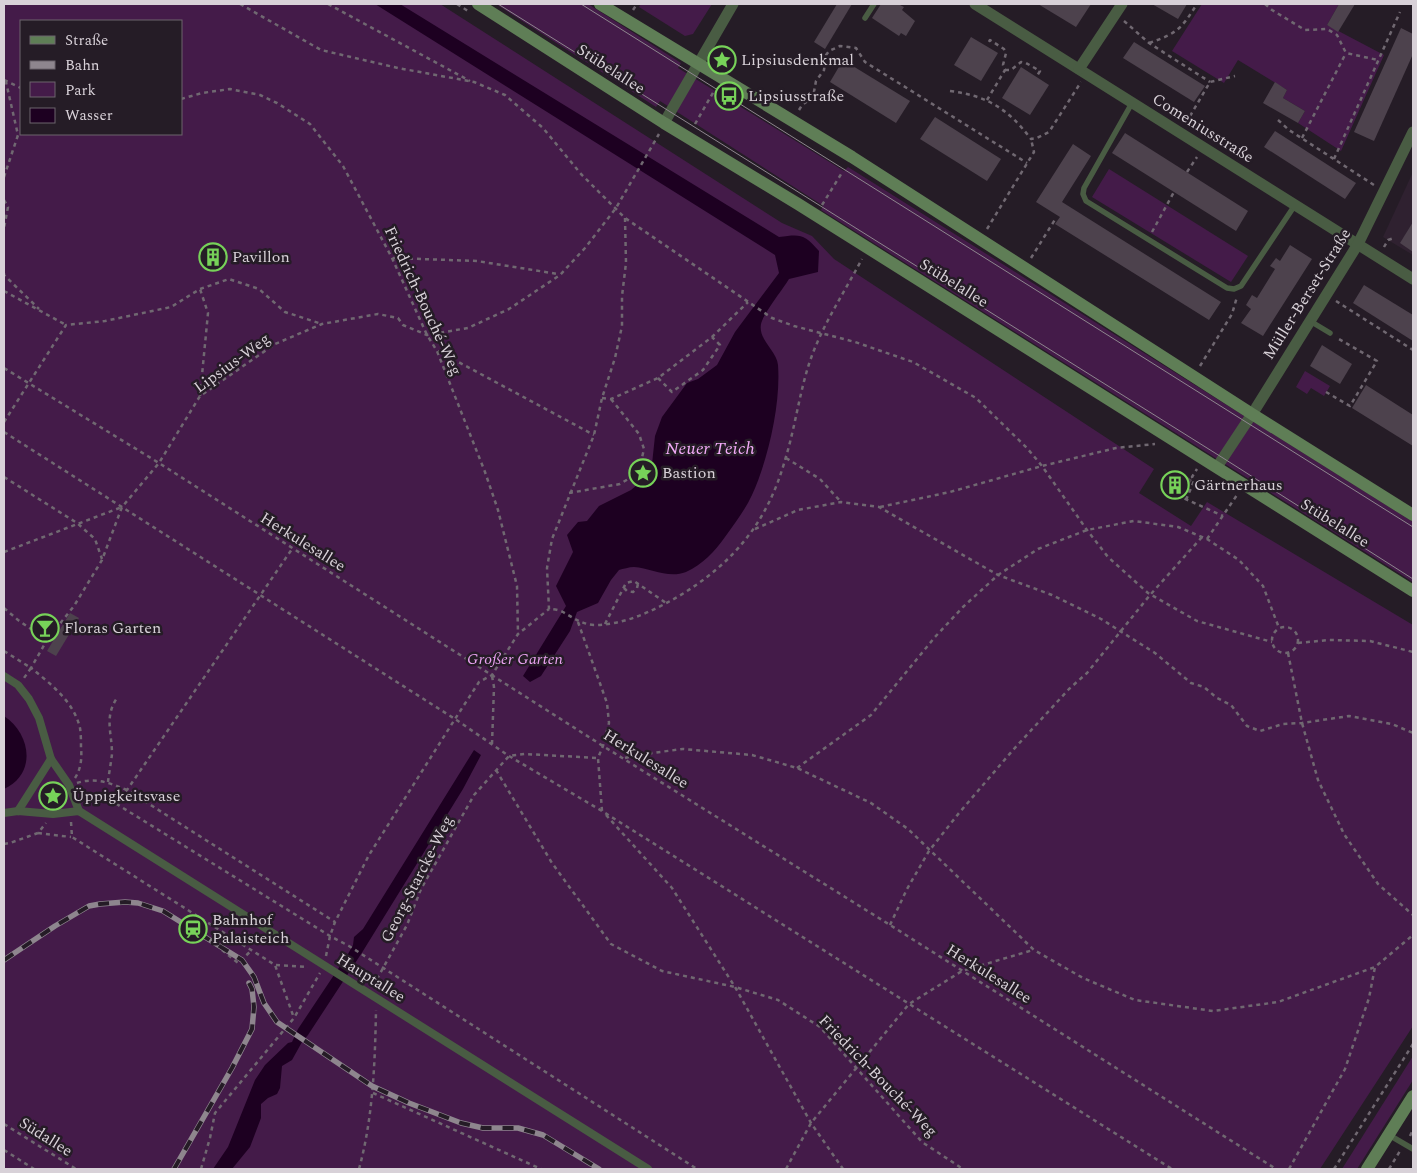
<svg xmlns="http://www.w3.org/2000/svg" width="1417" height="1173" viewBox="0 0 1417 1173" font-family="Spectral,serif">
<rect width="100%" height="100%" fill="#251c26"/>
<polygon fill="#2f2130" points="1413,172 1413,255 1383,237"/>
<g fill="#441b49" fill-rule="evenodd">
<path d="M4,4H440L782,223L812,236L834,259L1154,469L1139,493L1191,526L1207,502L1413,625V1026L1320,1169H4ZM21,21H181V134H21Z"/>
<polygon points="496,4 588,4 681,63 678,68 844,171 848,167 1413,522 1413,582 821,210 823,206 822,205 660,101 656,107"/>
<polygon points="641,4 712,4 693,34 685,36 639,7"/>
<polygon points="1202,4 1339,4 1327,25 1384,55 1341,151 1298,123 1305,111 1283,98 1287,90 1238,60 1224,83 1172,51"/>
<polygon points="1109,169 1248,256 1231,282 1092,197"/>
<polygon points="1305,371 1330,386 1324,396 1311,388 1307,394 1296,387"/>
<polygon points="1413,1056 1413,1080 1357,1169 1342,1169"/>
</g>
<g fill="#1d0021">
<path d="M375,4H400L779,237C801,234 804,234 819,251L818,272L789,279C783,289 763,314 761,324C758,340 777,351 778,365C781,404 768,460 752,495C745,510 735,523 725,537C715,551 702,565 686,572C668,579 651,568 634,567C629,567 623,569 619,570L611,580L598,603L577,612L570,631L541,676L530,682L523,676L566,606L556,586L573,552L567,535L578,522L587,521L599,506L631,490L644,479L652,464L655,436L662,417L687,383L698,379L717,365L735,332L779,273L775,255Z"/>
<path d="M4,716C31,734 37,774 4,789Z"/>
<polygon points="474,750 481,755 463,789 363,951 308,1035 302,1042 292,1060 282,1066 280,1088 277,1094 268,1098 261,1104 261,1118 250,1147 232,1169 213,1169 228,1147 255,1080 265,1065 288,1043 292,1042 298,1029 348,954 353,945 354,937 363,929"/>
</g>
<g fill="#4d424d">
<polygon points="837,4 852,4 825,49 814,42"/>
<polygon points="881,4 898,4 904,7 902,10 915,21 906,36 901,33 899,36 872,18"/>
<polygon points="1038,4 1091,4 1076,27"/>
<polygon points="1152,4 1187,4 1178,19"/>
<polygon points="1339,4 1355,4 1338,32 1327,25"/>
<polygon points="1401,28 1413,34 1413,54 1374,141 1354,132"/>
<polygon points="971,37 998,53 981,81 954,65"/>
<polygon points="1134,42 1205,86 1194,102 1123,58"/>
<polygon points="843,60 910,101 896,123 830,82"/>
<polygon points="1021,67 1049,85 1030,115 1002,98"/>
<polygon points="1275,82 1287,90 1283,98 1305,111 1298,123 1263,103"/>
<polygon points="935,117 1001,159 987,181 920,139"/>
<polygon points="1275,131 1356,183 1345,199 1264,147"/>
<polygon points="1125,133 1248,211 1236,231 1112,153"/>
<polygon points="1073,144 1091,156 1062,202 1221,302 1209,320 1055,224 1060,217 1036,202"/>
<polygon points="1413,222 1413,252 1400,243"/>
<polygon points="1290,245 1312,259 1263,336 1241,323 1251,309 1246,305 1252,295 1257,298 1275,269 1270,266 1276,258 1280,261"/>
<circle cx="213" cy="256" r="7"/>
<polygon points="1364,285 1413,315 1413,341 1353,303"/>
<polygon points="1322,345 1352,364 1340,384 1310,366"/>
<polygon points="1366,385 1413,415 1413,446 1352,408"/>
<polygon points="1180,472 1192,480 1183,494 1171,486"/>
<polygon points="70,613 79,618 56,656 47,651"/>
</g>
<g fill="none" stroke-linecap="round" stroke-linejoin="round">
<g stroke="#706871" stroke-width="2.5" stroke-dasharray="4 4" stroke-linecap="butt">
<polyline points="240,4 321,50 398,68 474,82 505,95 543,128 581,174 625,218 772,318 794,326 855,342 913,362 976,398 1027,448 1042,466 1087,530 1108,557 1148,593 1197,621 1272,642"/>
<polyline points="328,4 470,81"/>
<polyline points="457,4 468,11"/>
<polyline points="1265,4 1272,10 1305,30 1327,29 1337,35 1346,53 1378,60"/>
<polyline points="633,10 637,4"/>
<polyline points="1124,21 1149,43 1210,82"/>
<path d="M1149,43C1178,33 1181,29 1197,4"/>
<polyline points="1005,70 1011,70 1021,62 1026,63 1040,71 1037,76"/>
<polyline points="4,80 21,88"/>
<path d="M950,91C988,96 1008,109 1031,139L1037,138L1049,132L1081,82"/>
<polyline points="181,99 202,93 230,89 260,95 277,103 310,124 343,166 392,258 427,335 437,351 485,472 498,510 517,586 518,634"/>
<polyline points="987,100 1005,70 1003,65 1006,53 1004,49 990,40 987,45"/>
<polyline points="799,110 802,105 813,97 816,81 824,70 826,55 829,51 840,46 856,48 865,62 1027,163"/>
<polyline points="1278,120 1289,130 1374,185"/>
<polyline points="1186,123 1210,82 1235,76"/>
<polyline points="695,124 714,91"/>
<polyline points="1302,138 1346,53"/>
<polyline points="1334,159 1400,12"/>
<polyline points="1187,172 1197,157"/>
<polyline points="4,177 18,135 6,82"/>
<polyline points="4,200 8,207 4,228"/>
<polyline points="822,205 843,171"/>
<path d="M625,218L626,263L622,296V326L615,358L602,398L594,435L552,539L547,568L549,609C553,609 559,610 563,612C574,618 581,624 594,625C624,625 653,611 679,596C734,563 768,521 785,460C795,428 799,395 809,364C821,327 844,293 862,259"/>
<polyline points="987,229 1034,152 1031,139"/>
<polyline points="1152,232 1174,192"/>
<polyline points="1384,247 1388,240 1394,238"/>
<polyline points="393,258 477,261 558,274"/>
<polyline points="1031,258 1056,218"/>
<polyline points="4,273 4,275 39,309"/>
<polyline points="4,291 66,325"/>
<polyline points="1336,301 1413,350"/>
<polyline points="438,351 594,435"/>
<polyline points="1200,366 1232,314 1237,297"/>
<polyline points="4,368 159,463 603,746 890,925 1276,1169"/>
<polyline points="658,378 672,392 703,370 720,345 712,337"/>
<polyline points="1326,392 1350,406 1377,361 1337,338"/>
<polyline points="200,396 208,313 200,289"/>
<polyline points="602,398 611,399 658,378 712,337 748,302"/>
<polyline points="611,399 639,434 644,449 640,466"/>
<polyline points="4,422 66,325 105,321 171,307 200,289 229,279 259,289 285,312 322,324"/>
<polyline points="4,432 455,719 509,756 602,811 1172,1169"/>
<polyline points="786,458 820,479 841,502"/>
<polyline points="4,477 77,523 95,539 102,559"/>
<polyline points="1170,492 1223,516"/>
<polyline points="569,493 620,484 633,476"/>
<polyline points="1186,500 1194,481 1192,477 1197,469"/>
<polyline points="880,507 950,492 1042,466 1116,448 1155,444"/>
<polyline points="755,529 798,510 841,502 879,507 998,575 1052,595 1101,619 1155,653 1191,683 1204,687 1217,698 1231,705 1247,726 1260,731 1283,724 1302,723 1349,716 1392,724 1413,733"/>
<polyline points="1207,539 1237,495"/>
<polyline points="4,552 122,507"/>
<polyline points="624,588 627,591 633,592 637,588 638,584"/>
<polyline points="4,608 18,620 47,640"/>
<polyline points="578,622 607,703 609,723 603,746 598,758 602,811"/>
<polyline points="605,624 626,583 634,581 666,603"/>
<circle cx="1285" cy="640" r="13"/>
<polyline points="1298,643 1329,640 1370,641 1413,652"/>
<polyline points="4,651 31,668 24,678"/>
<polyline points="1288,653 1302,723 1318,780 1344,834 1378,884 1413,915"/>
<polyline points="492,744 494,687 492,676"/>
<polyline points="625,758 636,755 683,749 752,755 797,768 871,803 908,829 1034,950 1083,978 1135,1000 1213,1011 1278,1002 1375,967 1413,935"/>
<polyline points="797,768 871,715 935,637 963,607 998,575 1038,549 1087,530 1134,521 1178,527 1207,539 1239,560 1263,586 1279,628"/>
<polyline points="496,770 552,863 611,944 662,971 735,987 778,1000 820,1027 922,1142 963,1169"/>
<path d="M75,778C81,769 82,758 81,748C81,742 81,734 80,728C74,702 51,684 31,668L47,640L74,606L102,560L122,507L159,463L200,396L275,344L322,324L378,314L398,318L403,325L427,335L468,328L509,309L560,275L585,248L616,208L659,134"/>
<path d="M108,782C109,773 111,763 112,754C112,733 104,717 117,698"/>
<path d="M77,783C95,777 110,783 127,790L335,922"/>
<polyline points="85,800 99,799 115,803 330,936 349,946 697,1169"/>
<polyline points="115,803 127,790 292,549"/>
<polyline points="606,815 672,888 735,987 811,1123 843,1169"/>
<polyline points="71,822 72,837 275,965 294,1018"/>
<polyline points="38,833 71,837"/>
<polyline points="4,844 10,843 38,833 46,823"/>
<polyline points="890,925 907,889 929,851 959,813 1013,750 1069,689 1087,673 1150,595 1202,537"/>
<polyline points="222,950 238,963 252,950"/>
<polyline points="326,956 330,936 335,922 369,855 455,719 479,682 492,675 518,634 549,609"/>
<polyline points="276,965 308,967"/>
<polyline points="373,986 407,925 421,889 474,795 509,756 525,754 598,758"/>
<polyline points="373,1093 541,1169"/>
<polyline points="4,1124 76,1169"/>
<polyline points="1410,1136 1413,1130"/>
<polyline points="4,1150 34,1169"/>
<polyline points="201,1169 210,1138 215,1113 294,1018 320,973"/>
<path d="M359,1169C373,1118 375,1063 376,1010"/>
<polyline points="786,1169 811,1123 909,1004 962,971 1033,950"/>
<polyline points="1289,1169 1345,1069 1369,998 1375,967"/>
<polyline points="1334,1169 1413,1044"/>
<polyline points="1389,1169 1400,1151"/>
</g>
<g stroke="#495c43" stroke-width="5.5">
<polyline points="865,18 874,4"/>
<polyline points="1132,103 1084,188 1083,194 1086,201 1227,288 1234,289 1241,286 1295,205"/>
<polyline points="1310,321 1330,333"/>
<polyline points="1389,1135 1413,1149"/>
</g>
<g stroke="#495c43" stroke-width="8">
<polyline points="4,676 18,685 29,699 39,718 51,759 69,785 79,811"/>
<polyline points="18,811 51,759"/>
<polyline points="4,813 18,811 53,814 79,811 648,1169"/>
</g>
<g stroke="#495c43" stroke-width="11">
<polyline points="975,4 1413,279"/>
<polyline points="1079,69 1122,4"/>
<polyline points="664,123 733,4"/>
<polyline points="1217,467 1256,408 1358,244 1413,132"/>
</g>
<g stroke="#5f7e56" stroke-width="12">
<polyline points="478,4 664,123 798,204 1413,591"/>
<polyline points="600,4 852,157 1252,414 1413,515"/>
<polyline points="1367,1169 1413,1096"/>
</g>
<g stroke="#8e868e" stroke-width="1">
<polyline points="498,4 1223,458 1413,579"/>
<polyline points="581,4 1413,527"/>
</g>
<g stroke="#8e868e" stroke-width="5.5">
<g id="rail">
<polyline points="4,960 55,926 89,906 100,904 125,902 138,903 163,911 242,960 254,977 264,1003 277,1022 372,1086 409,1103 461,1123 483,1128 518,1128 543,1135 599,1169"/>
<polyline points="174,1169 232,1068 252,1029 254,1007 252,989 249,983"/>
</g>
</g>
<use href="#rail" stroke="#251c26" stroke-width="4" stroke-dasharray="11" stroke-linecap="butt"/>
</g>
<defs>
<g id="sight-ring" transform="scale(1.4375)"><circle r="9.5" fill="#251c26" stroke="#77d259" stroke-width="1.5"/><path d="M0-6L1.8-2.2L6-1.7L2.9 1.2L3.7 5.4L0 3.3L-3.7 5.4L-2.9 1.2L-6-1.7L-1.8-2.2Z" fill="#77d259"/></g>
<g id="bus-ring" transform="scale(1.4375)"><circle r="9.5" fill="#251c26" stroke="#77d259" stroke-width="1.5"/><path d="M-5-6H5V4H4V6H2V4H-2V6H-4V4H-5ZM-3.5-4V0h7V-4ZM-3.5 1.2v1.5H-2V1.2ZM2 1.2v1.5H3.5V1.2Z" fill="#77d259"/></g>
<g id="building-ring" transform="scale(1.4375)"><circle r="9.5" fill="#251c26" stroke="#77d259" stroke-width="1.5"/><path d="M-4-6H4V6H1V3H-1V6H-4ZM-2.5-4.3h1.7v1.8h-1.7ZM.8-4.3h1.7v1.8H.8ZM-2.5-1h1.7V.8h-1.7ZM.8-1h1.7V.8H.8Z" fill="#77d259"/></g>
<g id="bar-ring" transform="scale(1.4375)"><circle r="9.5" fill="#251c26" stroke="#77d259" stroke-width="1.5"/><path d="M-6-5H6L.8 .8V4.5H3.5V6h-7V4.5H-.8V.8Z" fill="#77d259"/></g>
<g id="station-ring" transform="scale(1.4375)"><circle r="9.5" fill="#251c26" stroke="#77d259" stroke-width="1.5"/><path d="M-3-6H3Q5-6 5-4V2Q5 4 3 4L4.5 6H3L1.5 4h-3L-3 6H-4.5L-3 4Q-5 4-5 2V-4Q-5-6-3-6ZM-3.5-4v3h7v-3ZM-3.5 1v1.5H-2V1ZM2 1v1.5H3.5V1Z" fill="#77d259"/></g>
</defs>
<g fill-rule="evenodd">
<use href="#sight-ring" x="722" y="60"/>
<use href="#bus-ring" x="729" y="96"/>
<use href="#building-ring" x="213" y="257"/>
<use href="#sight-ring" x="643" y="473"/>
<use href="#building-ring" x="1175" y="485"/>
<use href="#bar-ring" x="45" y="628"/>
<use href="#sight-ring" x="53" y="796"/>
<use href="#station-ring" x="193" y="929"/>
</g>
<g text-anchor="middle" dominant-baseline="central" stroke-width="5" stroke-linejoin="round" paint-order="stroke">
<g font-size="16" fill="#d8d1d8" stroke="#251c26" text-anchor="start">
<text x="741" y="60">Lipsiusdenkmal</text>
<text x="748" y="96">Lipsiusstraße</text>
<text x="232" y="257">Pavillon</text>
<text x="662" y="473">Bastion</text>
<text x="1194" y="485">Gärtnerhaus</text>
<text x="64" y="628">Floras Garten</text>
<text x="72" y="796">Üppigkeitsvase</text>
<text x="212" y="920">Bahnhof<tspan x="212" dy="18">Palaisteich</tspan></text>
</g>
<g font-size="16" fill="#d8d1d8" stroke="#251c26">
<text transform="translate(611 69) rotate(33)">Stübelallee</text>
<text transform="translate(1203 128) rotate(32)">Comeniusstraße</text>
<text transform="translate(954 283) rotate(32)">Stübelallee</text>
<text transform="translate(1307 294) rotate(-58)">Müller-Berset-Straße</text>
<text transform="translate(423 301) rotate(65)">Friedrich-Bouché-Weg</text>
<text transform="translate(232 363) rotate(-36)">Lipsius-Weg</text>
<text transform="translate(1335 523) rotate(32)">Stübelallee</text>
<text transform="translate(303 542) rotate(32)">Herkulesallee</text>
<text transform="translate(646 759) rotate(32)">Herkulesallee</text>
<text transform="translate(417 879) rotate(-63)">Georg-Starcke-Weg</text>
<text transform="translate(989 974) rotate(32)">Herkulesallee</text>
<text transform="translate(371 978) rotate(32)">Hauptallee</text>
<text transform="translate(878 1076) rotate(46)">Friedrich-Bouché-Weg</text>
<text transform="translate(46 1137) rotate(32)">Südallee</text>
</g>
<g font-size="16" font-style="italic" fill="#eaa2f1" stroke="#251c26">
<text x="515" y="659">Großer Garten</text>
</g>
<g font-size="18" font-style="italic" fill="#f3abf9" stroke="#251c26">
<text x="710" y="448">Neuer Teich</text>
</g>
</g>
<rect width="1417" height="1173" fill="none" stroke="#d8d1d8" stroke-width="10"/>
<rect x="20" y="20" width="162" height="115" fill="#251c26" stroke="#6d646d"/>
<rect x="30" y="36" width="25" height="8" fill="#5f7e56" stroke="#6d646d"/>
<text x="65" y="45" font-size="15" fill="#d8d1d8">Straße</text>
<rect x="30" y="61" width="25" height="8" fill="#8e868e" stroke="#6d646d"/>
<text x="65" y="70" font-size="15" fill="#d8d1d8">Bahn</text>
<rect x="30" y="82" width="25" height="15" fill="#441b49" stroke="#6d646d"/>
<text x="65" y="95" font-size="15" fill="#d8d1d8">Park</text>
<rect x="30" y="108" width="25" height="15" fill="#1d0021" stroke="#6d646d"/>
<text x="65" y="120" font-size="15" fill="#d8d1d8">Wasser</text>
</svg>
